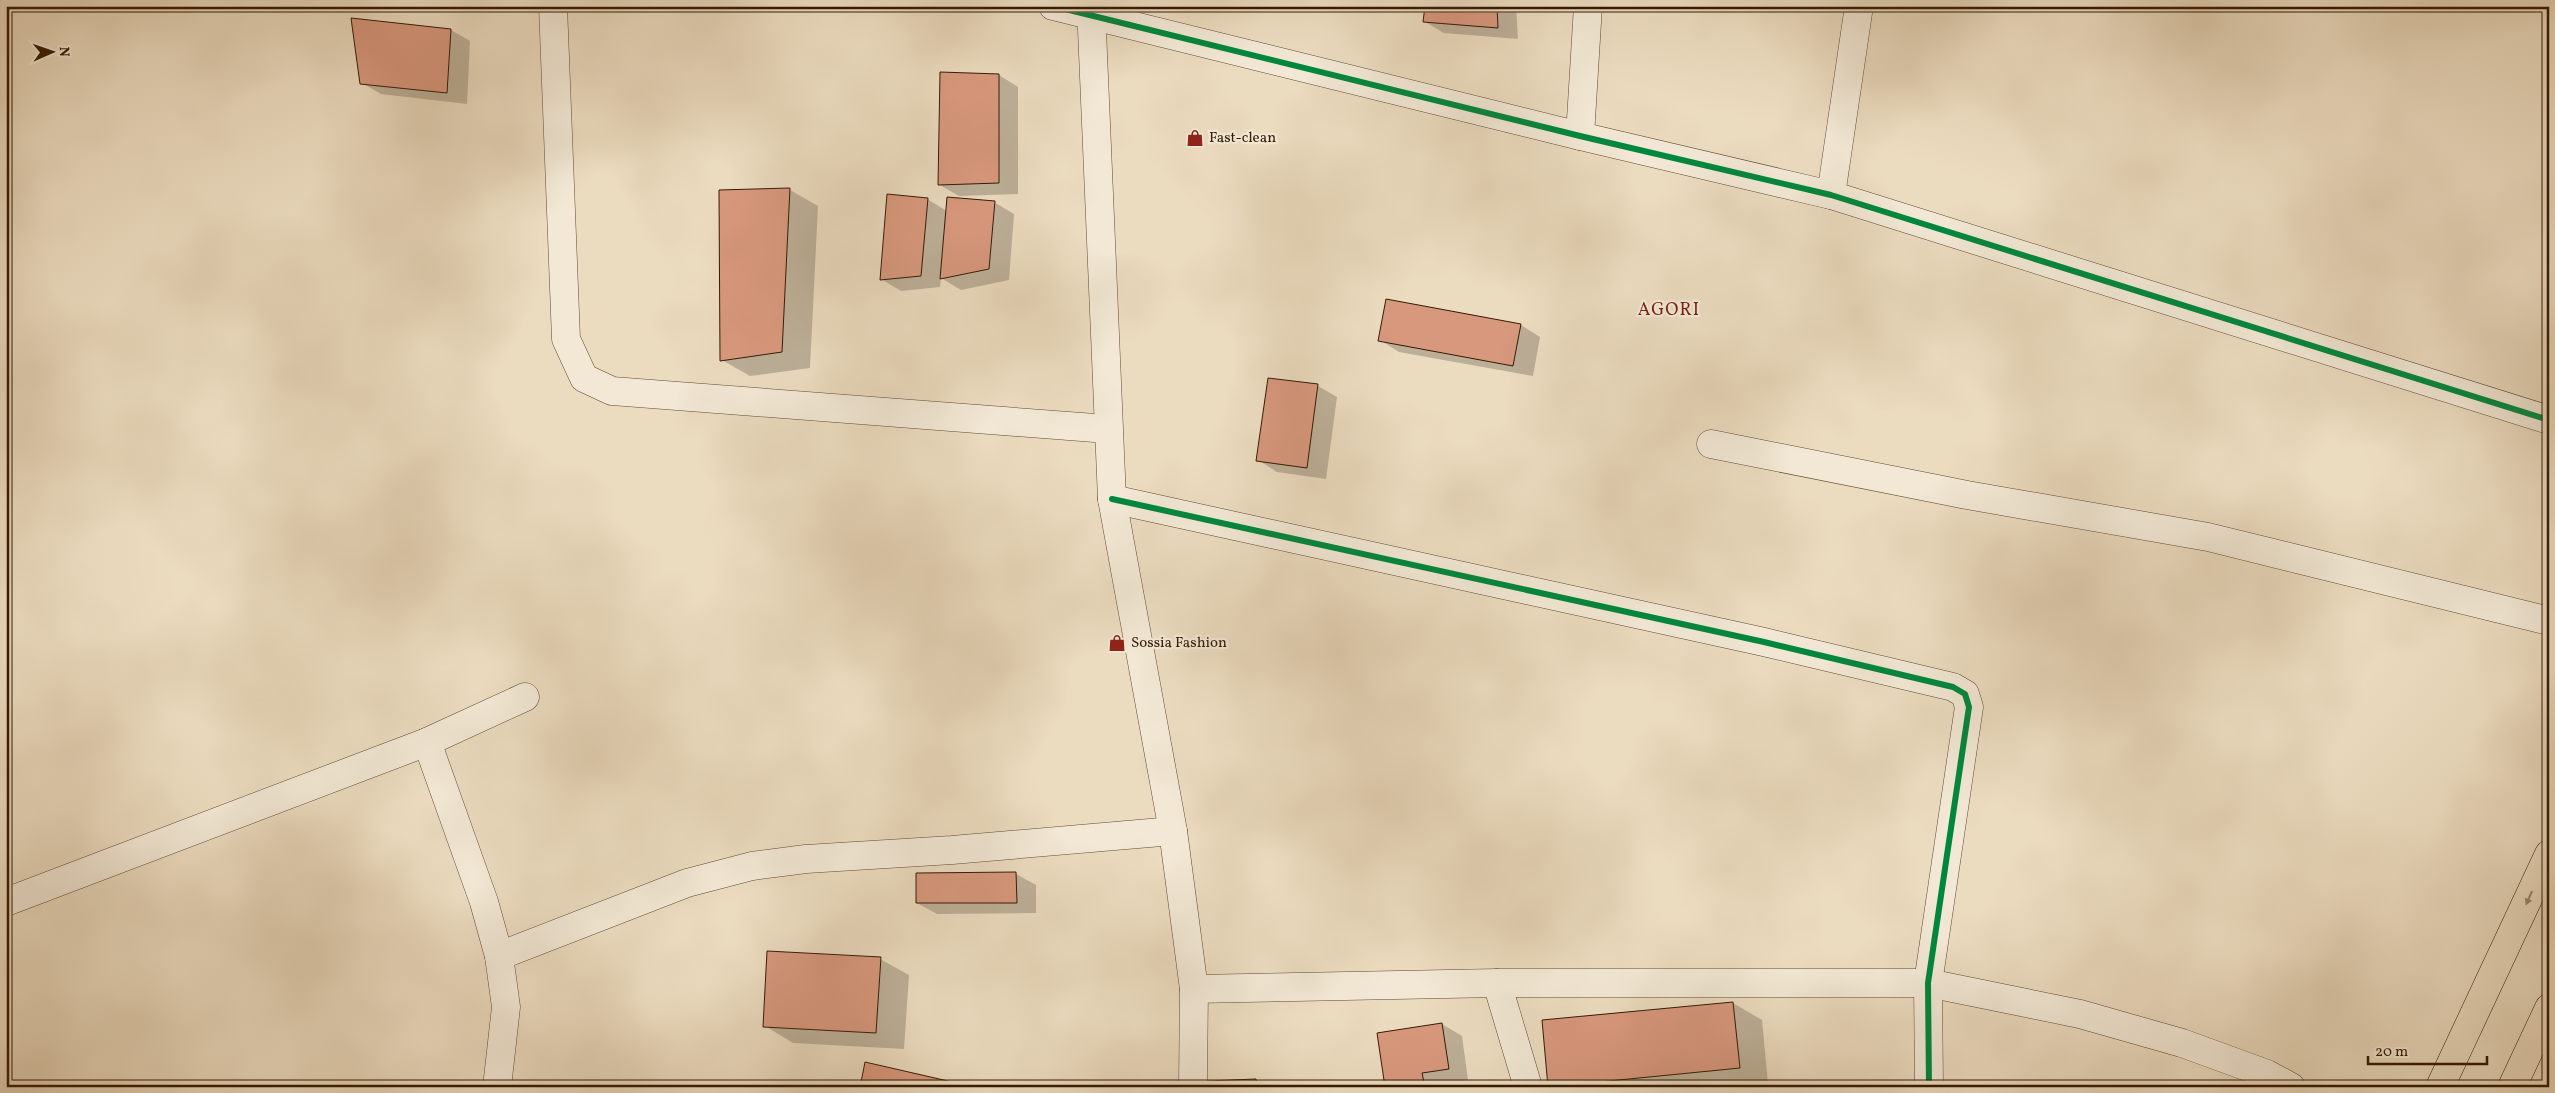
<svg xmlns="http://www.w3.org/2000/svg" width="2555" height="1093" viewBox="0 0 2555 1093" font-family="Vollkorn,serif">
<rect width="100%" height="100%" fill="#ebdbbf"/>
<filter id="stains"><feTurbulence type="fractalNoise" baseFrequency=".004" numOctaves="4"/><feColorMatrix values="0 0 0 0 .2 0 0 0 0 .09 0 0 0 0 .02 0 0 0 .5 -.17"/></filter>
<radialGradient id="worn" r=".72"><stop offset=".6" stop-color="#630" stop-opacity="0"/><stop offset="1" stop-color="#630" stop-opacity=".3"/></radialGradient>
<g fill="#0003">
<polygon points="316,6 327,6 321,9"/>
<polygon points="1426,6 1516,6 1518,39 1444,33 1425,22"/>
<polygon points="451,30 470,41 467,104 381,94 362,83"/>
<polygon points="999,75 1018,87 1018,194 959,196 940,185"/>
<polygon points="790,190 818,206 810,368 750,376 722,360"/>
<polygon points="927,199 947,211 994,202 1014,214 1009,280 961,290 941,278 940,287 901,291 881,279"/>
<polygon points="1521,325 1540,337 1533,376 1399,352 1380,340"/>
<polygon points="1318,386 1337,397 1326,479 1277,472 1258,460"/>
<polygon points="1016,874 1036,885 1036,913 937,914 917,903"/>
<polygon points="880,959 909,975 904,1049 793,1043 765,1026"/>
<polygon points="1733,1003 1762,1020 1768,1084 1738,1087 1550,1086 1544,1021"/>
<polygon points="1442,1024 1462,1036 1468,1080 1441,1083 1442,1087 1386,1087"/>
<polygon points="1256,1080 1267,1087 1208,1087"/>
</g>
<g fill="#d8987d" stroke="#341a04">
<polygon points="1425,6 1497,6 1498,28 1423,22"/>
<polygon points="351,18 451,29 447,93 360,84"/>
<polygon points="940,72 999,74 999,183 938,185"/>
<polygon points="790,188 782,352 720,361 719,190"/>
<polygon points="887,194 928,198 921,276 880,280"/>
<polygon points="947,197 995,201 989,269 940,279"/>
<polygon points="1386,299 1521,324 1513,366 1378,341"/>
<polygon points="1268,378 1318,384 1307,468 1256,461"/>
<polygon points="1016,872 1017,903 916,903 916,873"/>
<polygon points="767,951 881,957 876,1033 763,1027"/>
<polygon points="1733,1002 1740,1068 1548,1087 1542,1020"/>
<polygon points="1442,1023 1449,1069 1422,1073 1425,1087 1385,1087 1377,1033"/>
<polygon points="865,1062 961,1084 961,1087 860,1087"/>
<polygon points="1256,1079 1257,1087 1207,1087 1207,1081"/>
</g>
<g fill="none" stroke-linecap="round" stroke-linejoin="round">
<g stroke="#624a33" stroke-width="29">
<g id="street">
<polyline points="553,6 566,339 584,378 612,391 1108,429"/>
<polyline points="1053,6 1580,136 1831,195 2549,420"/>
<polyline points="1091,6 1112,499 1173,831 1194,989 1193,1087"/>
<polyline points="1580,136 1588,6"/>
<polyline points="1831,195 1859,6"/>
<polyline points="1711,444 1967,495 2208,537 2549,621"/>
<polyline points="1112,499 1764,642 1953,687 1965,694 1969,707 1928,983 1929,1087"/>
<polyline points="427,742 484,902 499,956"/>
<polyline points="6,902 427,742 525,697"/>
<polyline points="1497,983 1528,1087"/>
<polyline points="1194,989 1497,983 1928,983 2080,1014 2182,1043 2267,1074 2291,1087"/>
<polyline points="497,1087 506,1007 499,956 687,883 752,866 806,859 952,850 1173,831"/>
</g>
</g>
<g stroke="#341a04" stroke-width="29">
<g id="primary">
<polyline points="2440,1087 2549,854"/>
<polyline points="2512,1087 2549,1008"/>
</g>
</g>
<use href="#street" stroke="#f2e8d5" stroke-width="28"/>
<use href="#primary" stroke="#ebdbbf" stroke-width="28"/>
<g stroke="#f2e8d5" stroke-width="9">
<g id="cycleway">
<polyline points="1053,6 1580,136 1831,195 2549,420"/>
<polyline points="1112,499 1764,642 1953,687 1965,694 1969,707 1928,983 1929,1087"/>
</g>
</g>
<use href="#cycleway" stroke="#00873e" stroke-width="6"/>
</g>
<defs><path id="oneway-solid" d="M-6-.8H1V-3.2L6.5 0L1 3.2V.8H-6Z" transform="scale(1.25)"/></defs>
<use fill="#99846b" href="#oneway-solid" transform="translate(2529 898) rotate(114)"/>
<defs>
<g id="shop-bare" transform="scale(1.35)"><path d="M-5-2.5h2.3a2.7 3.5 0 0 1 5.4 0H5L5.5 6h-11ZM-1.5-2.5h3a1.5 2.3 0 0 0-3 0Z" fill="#8f2418" stroke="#f2e8d5" stroke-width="2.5" paint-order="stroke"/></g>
</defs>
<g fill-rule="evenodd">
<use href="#shop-bare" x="1195" y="138"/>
<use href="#shop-bare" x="1117" y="643"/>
</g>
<g text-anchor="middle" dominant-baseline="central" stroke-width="4.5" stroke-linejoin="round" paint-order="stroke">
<g font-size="15" fill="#341a04" stroke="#f2e8d5" text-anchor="start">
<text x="1209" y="138">Fast-clean</text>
<text x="1131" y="643">Sossia Fashion</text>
</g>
<g font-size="18" letter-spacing="1" fill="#7a1f14" stroke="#f2e8d5">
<text x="1669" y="310">AGORI</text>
</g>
</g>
<rect width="2555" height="1093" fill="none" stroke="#ebdbbf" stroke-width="25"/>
<rect x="8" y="8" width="2540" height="1078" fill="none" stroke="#341a04" stroke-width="2.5"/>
<rect x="12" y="12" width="2530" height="1068" fill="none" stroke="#341a04"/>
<g transform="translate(52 52) rotate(88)" stroke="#f2e8d5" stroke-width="4" paint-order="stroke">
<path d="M0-4L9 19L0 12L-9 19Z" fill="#341a04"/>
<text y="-8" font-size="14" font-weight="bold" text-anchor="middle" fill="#341a04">N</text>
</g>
<path d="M2368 1056v8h119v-8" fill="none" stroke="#341a04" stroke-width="2.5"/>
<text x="2375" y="1056" font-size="15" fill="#341a04" stroke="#f2e8d5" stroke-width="4" paint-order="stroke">20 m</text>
<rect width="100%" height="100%" filter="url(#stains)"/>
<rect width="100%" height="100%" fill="url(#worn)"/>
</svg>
